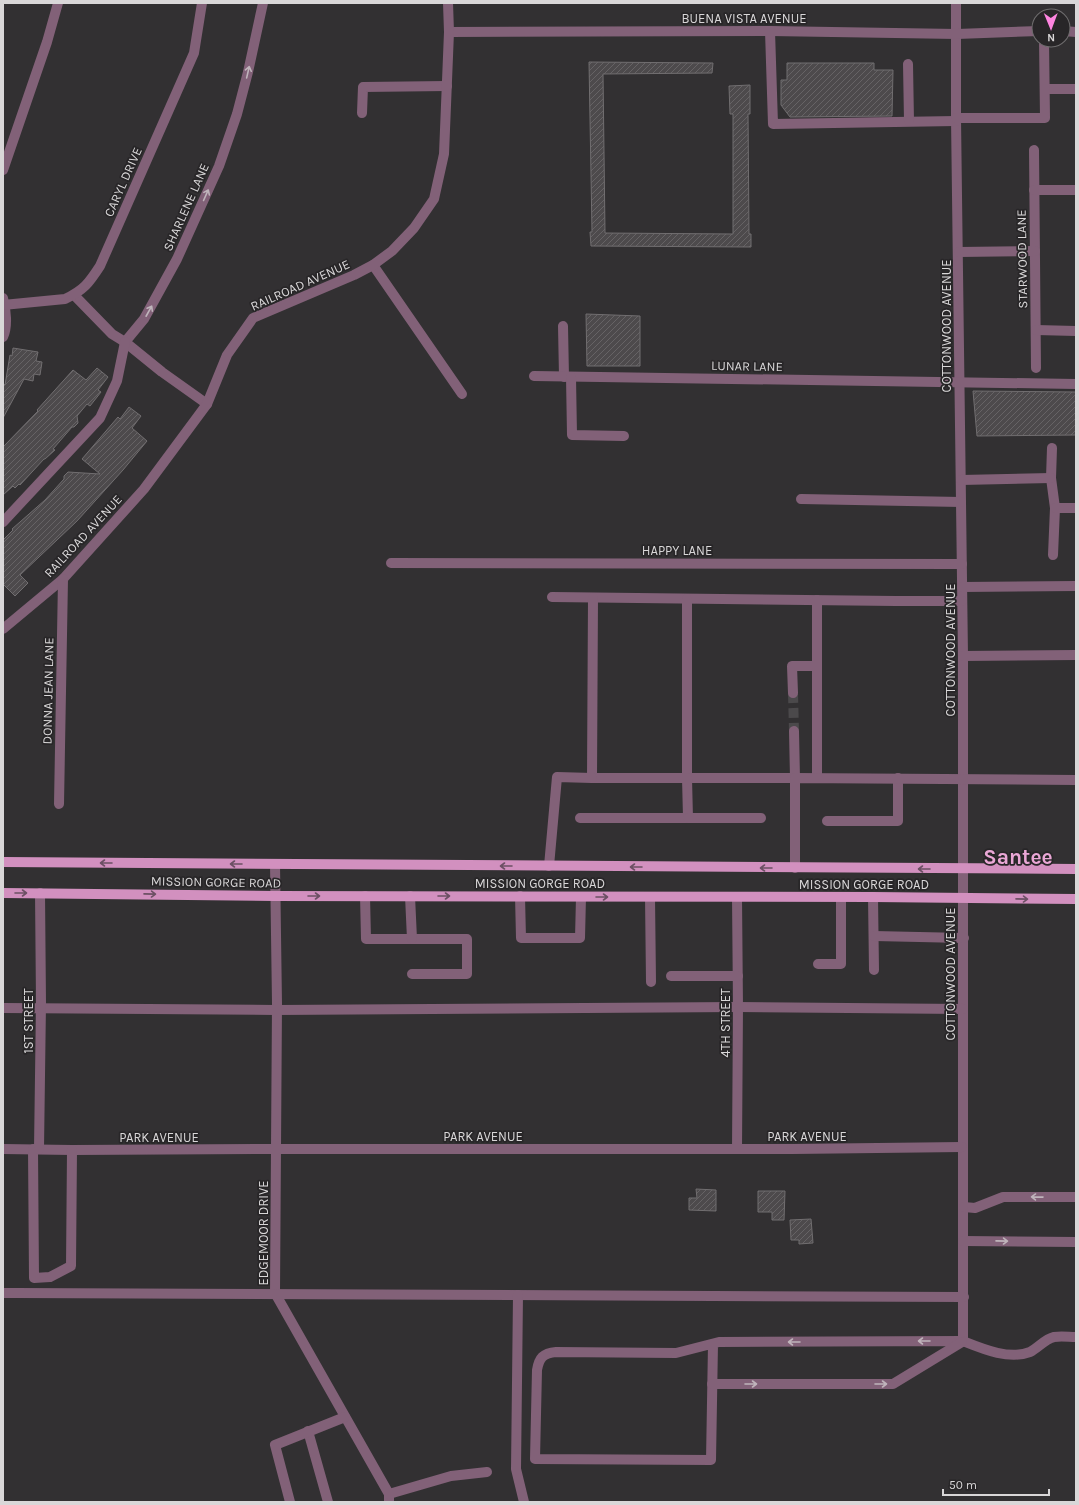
<svg xmlns="http://www.w3.org/2000/svg" width="1079" height="1505" viewBox="0 0 1079 1505" font-family="Karla,sans-serif">
<defs>
<pattern id="building-hatch" width="6" height="6" patternUnits="userSpaceOnUse"><rect width="6" height="6" fill="#4d4a4c"/><path d="M-1 1l2-2M0 6l6-6M5 7l2-2" fill="none" stroke="#666365"/></pattern>
</defs>
<rect width="100%" height="100%" fill="#323032"/>
<g fill="url(#building-hatch)" stroke="#716e70">
<polygon points="589,62 713,63 712,73 603,74 605,233 733,234 733,114 730,114 729,86 750,85 750,114 748,114 749,234 751,234 751,247 591,246 590,232 592,232"/>
<polygon points="787,63 874,63 874,70 893,70 892,116 790,117 781,105 781,80 787,80"/>
<polygon points="586,314 640,316 640,366 587,366"/>
<polygon points="13,348 38,352 36,361 42,362 40,375 34,374 33,381 24,379 3,418 3,383 5,385 10,355 12,356"/>
<polygon points="97,368 108,377 98,390 101,392 90,406 87,404 77,416 78,423 74,427 72,427 53,449 55,450 45,459 44,459 20,485 19,484 15,488 13,486 3,495 3,447 38,411 37,410 73,370 86,380"/>
<polygon points="973,391 1076,392 1076,435 977,436"/>
<polygon points="129,407 141,416 132,428 147,441 123,470 77,521 20,575 28,583 15,596 3,584 3,540 13,530 12,529 45,500 64,479 64,476 68,472 100,474 82,459 118,417 120,419"/>
<polygon points="696,1189 716,1190 716,1211 689,1210 689,1198 697,1198"/>
<polygon points="758,1191 785,1191 784,1220 772,1220 772,1212 758,1212"/>
<polygon points="811,1219 813,1243 799,1244 799,1240 791,1240 790,1220"/>
</g>
<g fill="none" stroke-linecap="round" stroke-linejoin="round">
<polyline stroke="#4b494b" stroke-width="10" stroke-dasharray="10 5" stroke-linecap="butt" points="793,693 794,731"/>
<g stroke="#826178" stroke-width="10">
<polyline points="956,3 956,118 963,656 963,1341"/>
<polyline points="770,31 773,124 956,121"/>
<polyline points="1063,31 1076,32"/>
<polyline points="449,32 770,31 957,34 1039,31"/>
<polyline points="908,64 909,121"/>
<polyline points="1045,89 1076,89"/>
<polyline points="362,113 363,87 447,86"/>
<polyline points="956,118 1045,118 1044,40"/>
<polyline points="1034,150 1036,368"/>
<polyline points="3,170 47,42 58,3"/>
<polyline points="1034,190 1076,190"/>
<polyline points="959,252 1035,251"/>
<polyline points="373,265 462,394"/>
<polyline points="74,295 112,334 125,342 162,372 207,404"/>
<path d="M3,298C6,309 8,327 3,337"/>
<path d="M3,305L65,299C84,290 89,283 100,266L194,53L202,3"/>
<polyline points="563,326 564,377"/>
<polyline points="1036,330 1076,331"/>
<polyline points="125,342 144,319 177,259 219,166 237,114 248,72 263,3"/>
<polyline points="534,376 1076,384"/>
<polyline points="571,377 572,435 624,436"/>
<polyline points="1052,448 1051,478 1055,508 1053,555"/>
<polyline points="961,480 1051,478"/>
<polyline points="801,499 961,502"/>
<polyline points="1055,508 1076,508"/>
<polyline points="3,522 100,418 117,381 125,342"/>
<polyline points="391,563 962,564"/>
<polyline points="962,587 1076,586"/>
<polyline points="552,597 896,601 962,601"/>
<polyline points="687,599 687,778 795,778 794,731"/>
<polyline points="3,629 63,579 144,489 207,404 227,355 253,318 354,275 373,265 392,251 414,228 434,199 444,154 449,32 448,3"/>
<polyline points="963,656 1076,655"/>
<polyline points="793,693 792,666 817,666"/>
<polyline points="817,778 817,600"/>
<polyline points="59,804 63,579"/>
<polyline points="580,818 688,818 687,778 592,778 593,598"/>
<polyline points="688,818 761,818"/>
<polyline points="827,821 898,821 898,778"/>
<polyline points="275,864 277,1004 275,1293 389,1494 389,1502"/>
<polyline points="549,866 557,777 592,778"/>
<polyline points="795,868 795,778 1076,780"/>
<polyline points="365,896 366,939 467,939 467,974 412,974"/>
<polyline points="410,896 412,939"/>
<polyline points="520,896 521,938 580,938 581,897"/>
<polyline points="650,897 651,982"/>
<polyline points="737,897 738,1007 737,1149"/>
<polyline points="873,897 874,970"/>
<polyline points="874,936 964,938"/>
<polyline points="818,964 841,964 841,897"/>
<polyline points="671,976 738,976"/>
<polyline points="3,1008 276,1010 738,1007 963,1009"/>
<polyline points="3,1149 72,1150 276,1149 793,1149 962,1147"/>
<polyline points="33,1149 34,1278 50,1277 71,1266 72,1150"/>
<polyline points="39,1149 41,1003 40,893"/>
<polyline points="964,1207 975,1208 1003,1197 1076,1197"/>
<polyline points="963,1241 1076,1242"/>
<path d="M3,1293C323,1292 643,1296 964,1297"/>
<polyline points="518,1295 516,1469 524,1502"/>
<path d="M713,1344L711,1460L535,1459L537,1370C539,1358 543,1353 556,1352L676,1353L719,1342L963,1341C983,1349 1009,1360 1030,1352C1038,1348 1045,1339 1054,1337C1061,1336 1069,1337 1076,1337"/>
<polyline points="712,1384 893,1384 962,1342"/>
<polyline points="308,1431 328,1502"/>
<polyline points="389,1494 451,1476 487,1472"/>
<polyline points="290,1502 275,1445 345,1417"/>
</g>
<g stroke="#d290bf" stroke-width="10">
<polyline points="3,862 1076,869"/>
<polyline points="3,893 275,896 873,897 1076,899"/>
</g>
</g>
<defs><path id="oneway-shaft" d="M-6 0H5M1.5-3L5.5 0L1.5 3" fill="none" stroke-width="1.6" stroke-linecap="round" stroke-linejoin="round"/></defs>
<g stroke="#bfb4bb">
<use href="#oneway-shaft" transform="translate(248 72) rotate(-77)"/>
<use href="#oneway-shaft" transform="translate(206 195) rotate(-66)"/>
<use href="#oneway-shaft" transform="translate(149 311) rotate(-61)"/>
<use href="#oneway-shaft" transform="translate(1037 1197) rotate(-179)"/>
<use href="#oneway-shaft" transform="translate(1002 1241) rotate(1)"/>
<use href="#oneway-shaft" transform="translate(924 1341) rotate(180)"/>
<use href="#oneway-shaft" transform="translate(794 1342) rotate(180)"/>
<use href="#oneway-shaft" transform="translate(751 1384)"/>
<use href="#oneway-shaft" transform="translate(881 1384)"/>
</g>
<g stroke="#6c5064">
<use href="#oneway-shaft" transform="translate(106 863) rotate(-180)"/>
<use href="#oneway-shaft" transform="translate(236 864) rotate(-180)"/>
<use href="#oneway-shaft" transform="translate(506 866) rotate(-180)"/>
<use href="#oneway-shaft" transform="translate(636 867) rotate(-180)"/>
<use href="#oneway-shaft" transform="translate(766 868) rotate(-180)"/>
<use href="#oneway-shaft" transform="translate(924 869) rotate(-180)"/>
<use href="#oneway-shaft" transform="translate(21 893)"/>
<use href="#oneway-shaft" transform="translate(150 894) rotate(1)"/>
<use href="#oneway-shaft" transform="translate(314 896)"/>
<use href="#oneway-shaft" transform="translate(444 896)"/>
<use href="#oneway-shaft" transform="translate(602 897)"/>
<use href="#oneway-shaft" transform="translate(1022 899) rotate(1)"/>
</g>
<g text-anchor="middle" dominant-baseline="central" stroke-width="3.5" stroke-linejoin="round" paint-order="stroke">
<g font-size="13" fill="#d9d7d8" stroke="#282628">
<text x="744" y="18">BUENA VISTA AVENUE</text>
<text transform="translate(123 182) rotate(-66)">CARYL DRIVE</text>
<text transform="translate(186 207) rotate(-66)">SHARLENE LANE</text>
<text transform="translate(1022 259) rotate(-91)">STARWOOD LANE</text>
<text transform="translate(300 285) rotate(-24)">RAILROAD AVENUE</text>
<text transform="translate(946 326) rotate(-90)">COTTONWOOD AVENUE</text>
<text transform="translate(747 366) rotate(1)">LUNAR LANE</text>
<text transform="translate(83 536) rotate(-47)">RAILROAD AVENUE</text>
<text x="677" y="550">HAPPY LANE</text>
<text transform="translate(950 650) rotate(-90)">COTTONWOOD AVENUE</text>
<text transform="translate(48 691) rotate(-89)">DONNA JEAN LANE</text>
<text transform="translate(216 882) rotate(1)">MISSION GORGE ROAD</text>
<text x="540" y="883">MISSION GORGE ROAD</text>
<text x="864" y="884">MISSION GORGE ROAD</text>
<text transform="translate(950 974) rotate(-90)">COTTONWOOD AVENUE</text>
<text transform="translate(28 1021) rotate(-90)">1ST STREET</text>
<text transform="translate(725 1023) rotate(-90)">4TH STREET</text>
<text x="483" y="1136">PARK AVENUE</text>
<text x="807" y="1136">PARK AVENUE</text>
<text x="159" y="1137">PARK AVENUE</text>
<text transform="translate(263 1233) rotate(-90)">EDGEMOOR DRIVE</text>
</g>
<g font-size="21" font-weight="bold" fill="#eaa7d6" stroke="#282628">
<text x="1018" y="857">Santee</text>
</g>
</g>
<rect width="1079" height="1505" fill="none" stroke="#d9d7d8" stroke-width="8"/>
<g transform="translate(1051 28) rotate(179)"><circle r="19" fill="#282628" stroke="#6f6d6e"/>
<path d="M0-3L7 15L0 10L-7 15Z" fill="#fe85e0"/>
<text y="-6" font-size="11" font-weight="bold" text-anchor="middle" fill="#d9d7d8">N</text>
</g>
<path d="M943 1489v6h106v-6" fill="none" stroke="#d9d7d8" stroke-width="2"/>
<text x="949" y="1489" font-size="12" fill="#d9d7d8" stroke="#282628" stroke-width="3" paint-order="stroke">50 m</text>
</svg>
